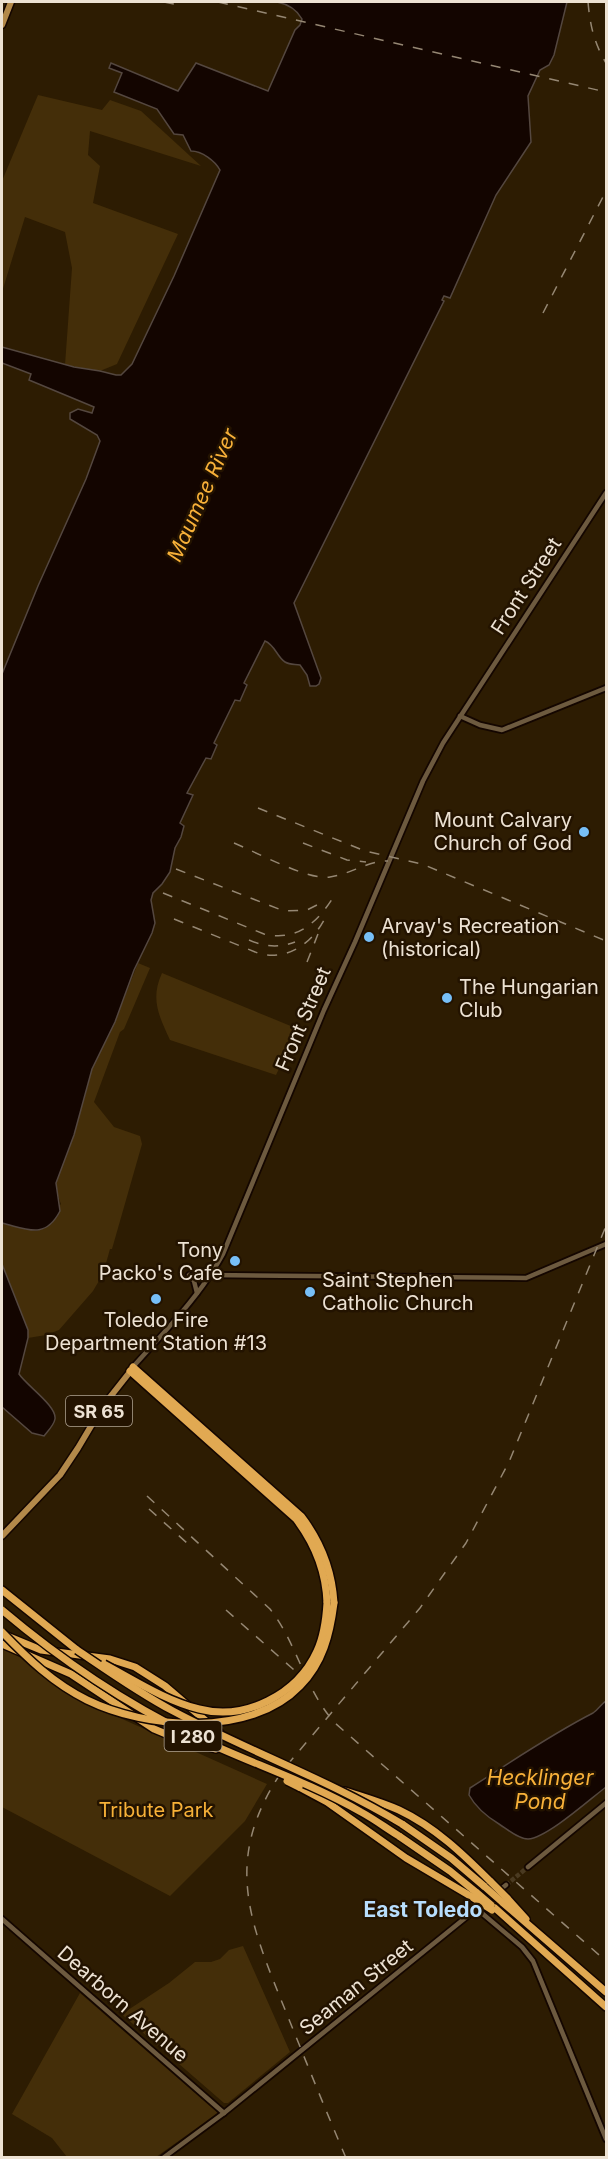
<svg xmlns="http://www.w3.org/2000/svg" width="608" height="2159" viewBox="0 0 608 2159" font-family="Inter,sans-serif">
<rect width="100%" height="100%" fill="#2d1c02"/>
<g fill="#442e09">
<polygon points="38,95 102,110 110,100 141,111 201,166 90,131 88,155 100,166 93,203 178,234 117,364 100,371 65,365 72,268 65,232 25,217 2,292 2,181"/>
<polygon points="138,963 150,968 124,1029 120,1032 94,1102 114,1127 140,1136 142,1144 112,1249 110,1249 103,1274 93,1291 59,1330 46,1335 28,1338 25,1321 2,1264 2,1223 38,1231 61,1204 57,1193 56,1183 84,1100 92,1069 115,1022"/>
<path d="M162,973L298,1029L276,1075L170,1040C159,1016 150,999 162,973Z"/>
<polygon points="2,1647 22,1656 71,1696 267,1784 245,1821 170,1896 2,1807"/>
<polygon points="243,1946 290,2052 228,2103 224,2103 118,2011 128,2010 169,1983 195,1962 211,1962 220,1959 229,1950"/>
<polygon points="80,1993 218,2113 156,2157 67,2157 52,2138 12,2114"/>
</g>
<g fill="#130500" stroke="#54473f" stroke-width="1.5">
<path d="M277,2H567L554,55L549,65L540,70L528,96L531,142L496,195L450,298L444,296L442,300L444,301L294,603L321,678L319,684L316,686H310L307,675L300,665C295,664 290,665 285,662C277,657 275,645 265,641L244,683L247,685L240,701L235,700L214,743L217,745L211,759L206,758L187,793L193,795L180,823L184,826L181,837L175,848L170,872L162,884L153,893L151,900L155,923L152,933L134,970L115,1022L92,1069L74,1135L56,1183L60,1211C45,1240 27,1229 2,1223V674L38,586L86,479L100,441L97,435L70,419V413L78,409L92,413L94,407L29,380L31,374L2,363V347L74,367L100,371L116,375H121L132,364L174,276L220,170C215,161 202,151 191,151L183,135L174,134L157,109L114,92L122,73L109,68L111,63L178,91L196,63L268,91L295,30L300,25L302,19C296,8 287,4 277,2Z"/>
<path d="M2,1264L28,1330V1338L19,1374C27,1386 57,1406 55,1419C54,1425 48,1431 44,1436L32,1433L2,1407Z"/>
<path d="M606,1701V1787C590,1799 547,1838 528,1839C518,1839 507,1829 499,1824C486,1816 476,1808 469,1795L470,1788C511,1762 550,1735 593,1713C599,1709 601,1704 606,1701Z"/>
</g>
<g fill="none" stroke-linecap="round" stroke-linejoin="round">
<polyline stroke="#4a3a21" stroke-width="4.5" stroke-dasharray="4.5 2" stroke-linecap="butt" points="506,1885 528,1867"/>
<g stroke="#140600" stroke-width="8">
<g id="minor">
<polyline points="460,716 480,725 502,730 606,688"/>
<polyline points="189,1275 194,1281 197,1293"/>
<polyline points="211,1275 526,1278 606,1244"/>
<path d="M133,1367C165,1331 200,1296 223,1254L324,1010L355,942L423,781L443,743L606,493"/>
<polyline points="528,1867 606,1803"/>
<polyline points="477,1909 522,1947 533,1961 606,2139"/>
<polyline points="2,1919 224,2113"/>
<polyline points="163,2158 224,2113 506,1885"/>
</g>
</g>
<g stroke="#140600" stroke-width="9">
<g id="major">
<polyline points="2,25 11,2"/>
<polyline points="2,1536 60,1475 78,1448 103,1406 133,1368"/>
</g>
</g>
<g stroke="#140600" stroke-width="10">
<g id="highway">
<path d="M133,1367L301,1516C321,1542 332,1570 334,1603"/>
<path d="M130,1371L296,1519C315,1544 326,1571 327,1603"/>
<polyline points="2,1590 77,1650"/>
<polyline points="7,1636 41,1650 110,1659 135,1667 165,1686 220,1733"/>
<polyline points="2,1644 71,1674 154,1729 178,1739 216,1749"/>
<polyline points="299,1787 327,1802 406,1858 472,1897"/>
<path d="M345,1791C363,1797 381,1802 399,1810C435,1827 463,1854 491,1882"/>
<polyline points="402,1824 451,1858 485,1887"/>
<polyline points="399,1836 450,1871 477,1893"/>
<polyline points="507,1898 526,1919"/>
<polyline points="502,1902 606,1992"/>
<polyline points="495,1908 606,2007"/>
</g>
</g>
<use href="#minor" stroke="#6d5a3f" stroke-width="4.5"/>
<use href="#major" stroke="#b3894a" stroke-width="6"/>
<use href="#highway" stroke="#e1a952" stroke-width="7"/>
<g stroke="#958773" stroke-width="1.5" stroke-dasharray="10 10" stroke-linecap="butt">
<polyline points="164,2 174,4"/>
<polyline points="218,2 606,92"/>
<path d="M588,2C590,25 594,43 606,63"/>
<polyline points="543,313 606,191"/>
<polyline points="258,808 365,851 422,864 606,941"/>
<path d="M234,843C256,852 309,881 330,877C351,874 367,861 388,861"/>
<polyline points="303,843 347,860 366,862"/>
<polyline points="176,869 284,911 307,910 323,902"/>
<path d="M163,893L264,934C297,942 318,922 334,896"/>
<path d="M174,919L260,954C288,960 311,944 324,920"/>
<path d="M249,940C265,947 279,948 295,942"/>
<polyline points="307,962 318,934"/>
<path d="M147,1496L270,1609C297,1643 305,1690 335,1723L606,1961"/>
<polyline points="149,1509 187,1543"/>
<polyline points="226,1610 293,1669 303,1681"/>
<path d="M346,2158C326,2111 307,2064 288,2017C251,1925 220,1861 283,1770L420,1608L466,1543L509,1462L606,1226"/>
</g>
<g stroke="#140600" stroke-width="10" stroke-linecap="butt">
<g id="highway-bridge">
<path d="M2,1610C60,1659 123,1702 191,1735C247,1762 307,1781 361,1812C374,1819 386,1828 399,1836"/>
<path d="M2,1632C28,1659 53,1683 87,1700C146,1729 250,1738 300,1686C323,1663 330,1634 334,1603"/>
<path d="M77,1650C108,1671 139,1693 173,1711C248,1751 329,1780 402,1824"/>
<path d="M104,1664C134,1680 166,1701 199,1709C245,1721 297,1695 317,1651C324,1636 326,1620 327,1603"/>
<polyline points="287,1781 299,1787"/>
<polyline points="491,1882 507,1898"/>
<polyline points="485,1887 502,1902"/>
<polyline points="477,1893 491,1905"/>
<polyline points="472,1897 492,1910"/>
</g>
</g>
<use href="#highway-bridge" stroke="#e1a952" stroke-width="7"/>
</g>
<g fill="#77bff7" stroke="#231300" stroke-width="2">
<circle cx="584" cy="832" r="6"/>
<circle cx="369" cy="937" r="6"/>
<circle cx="447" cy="998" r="6"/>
<circle cx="235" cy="1261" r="6"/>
<circle cx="310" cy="1292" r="6"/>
<circle cx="156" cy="1299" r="6"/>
</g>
<g text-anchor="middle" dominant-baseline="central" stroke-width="5" stroke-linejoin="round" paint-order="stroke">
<g fill="#231300" stroke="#b0a494" stroke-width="1.5">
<rect x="66" y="1396" width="66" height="30" rx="4.5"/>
<rect x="164.5" y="1721" width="57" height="30" rx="4.5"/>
</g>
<g font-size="18" font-weight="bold" fill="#ede2d3">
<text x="99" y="1411">SR 65</text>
<text x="193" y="1736">I 280</text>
</g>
<g font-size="20" fill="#ede2d3" stroke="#231300">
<text transform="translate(526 586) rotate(-57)">Front Street</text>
<text transform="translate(303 1019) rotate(-67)">Front Street</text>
<text transform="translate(356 1987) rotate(-39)">Seaman Street</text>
<text transform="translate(123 2004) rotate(41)">Dearborn Avenue</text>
</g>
<g font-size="20" fill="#ede2d3" stroke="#231300" text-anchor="start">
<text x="572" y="820" text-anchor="end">Mount Calvary<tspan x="572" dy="23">Church of God</tspan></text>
<text x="381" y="926">Arvay's Recreation<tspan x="381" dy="23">(historical)</tspan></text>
<text x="459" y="987">The Hungarian<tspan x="459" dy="23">Club</tspan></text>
<text x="223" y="1250" text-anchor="end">Tony<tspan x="223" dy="23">Packo's Cafe</tspan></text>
<text x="322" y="1280">Saint Stephen<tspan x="322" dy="23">Catholic Church</tspan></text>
<text x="156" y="1320" text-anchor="middle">Toledo Fire<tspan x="156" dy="23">Department Station #13</tspan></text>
</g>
<g font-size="20" fill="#f7b138" stroke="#231300">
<text x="156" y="1810">Tribute Park</text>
</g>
<g font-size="21" font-style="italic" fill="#f8b139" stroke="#231300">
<text transform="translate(202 495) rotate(-66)">Maumee River</text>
<text x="540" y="1777">Hecklinger<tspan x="540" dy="24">Pond</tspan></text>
</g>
<g font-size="21" font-weight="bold" fill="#b7ddfd" stroke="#231300">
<text x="423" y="1909">East Toledo</text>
</g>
</g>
<rect width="608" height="2159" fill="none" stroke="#ede2d3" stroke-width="6"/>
</svg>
